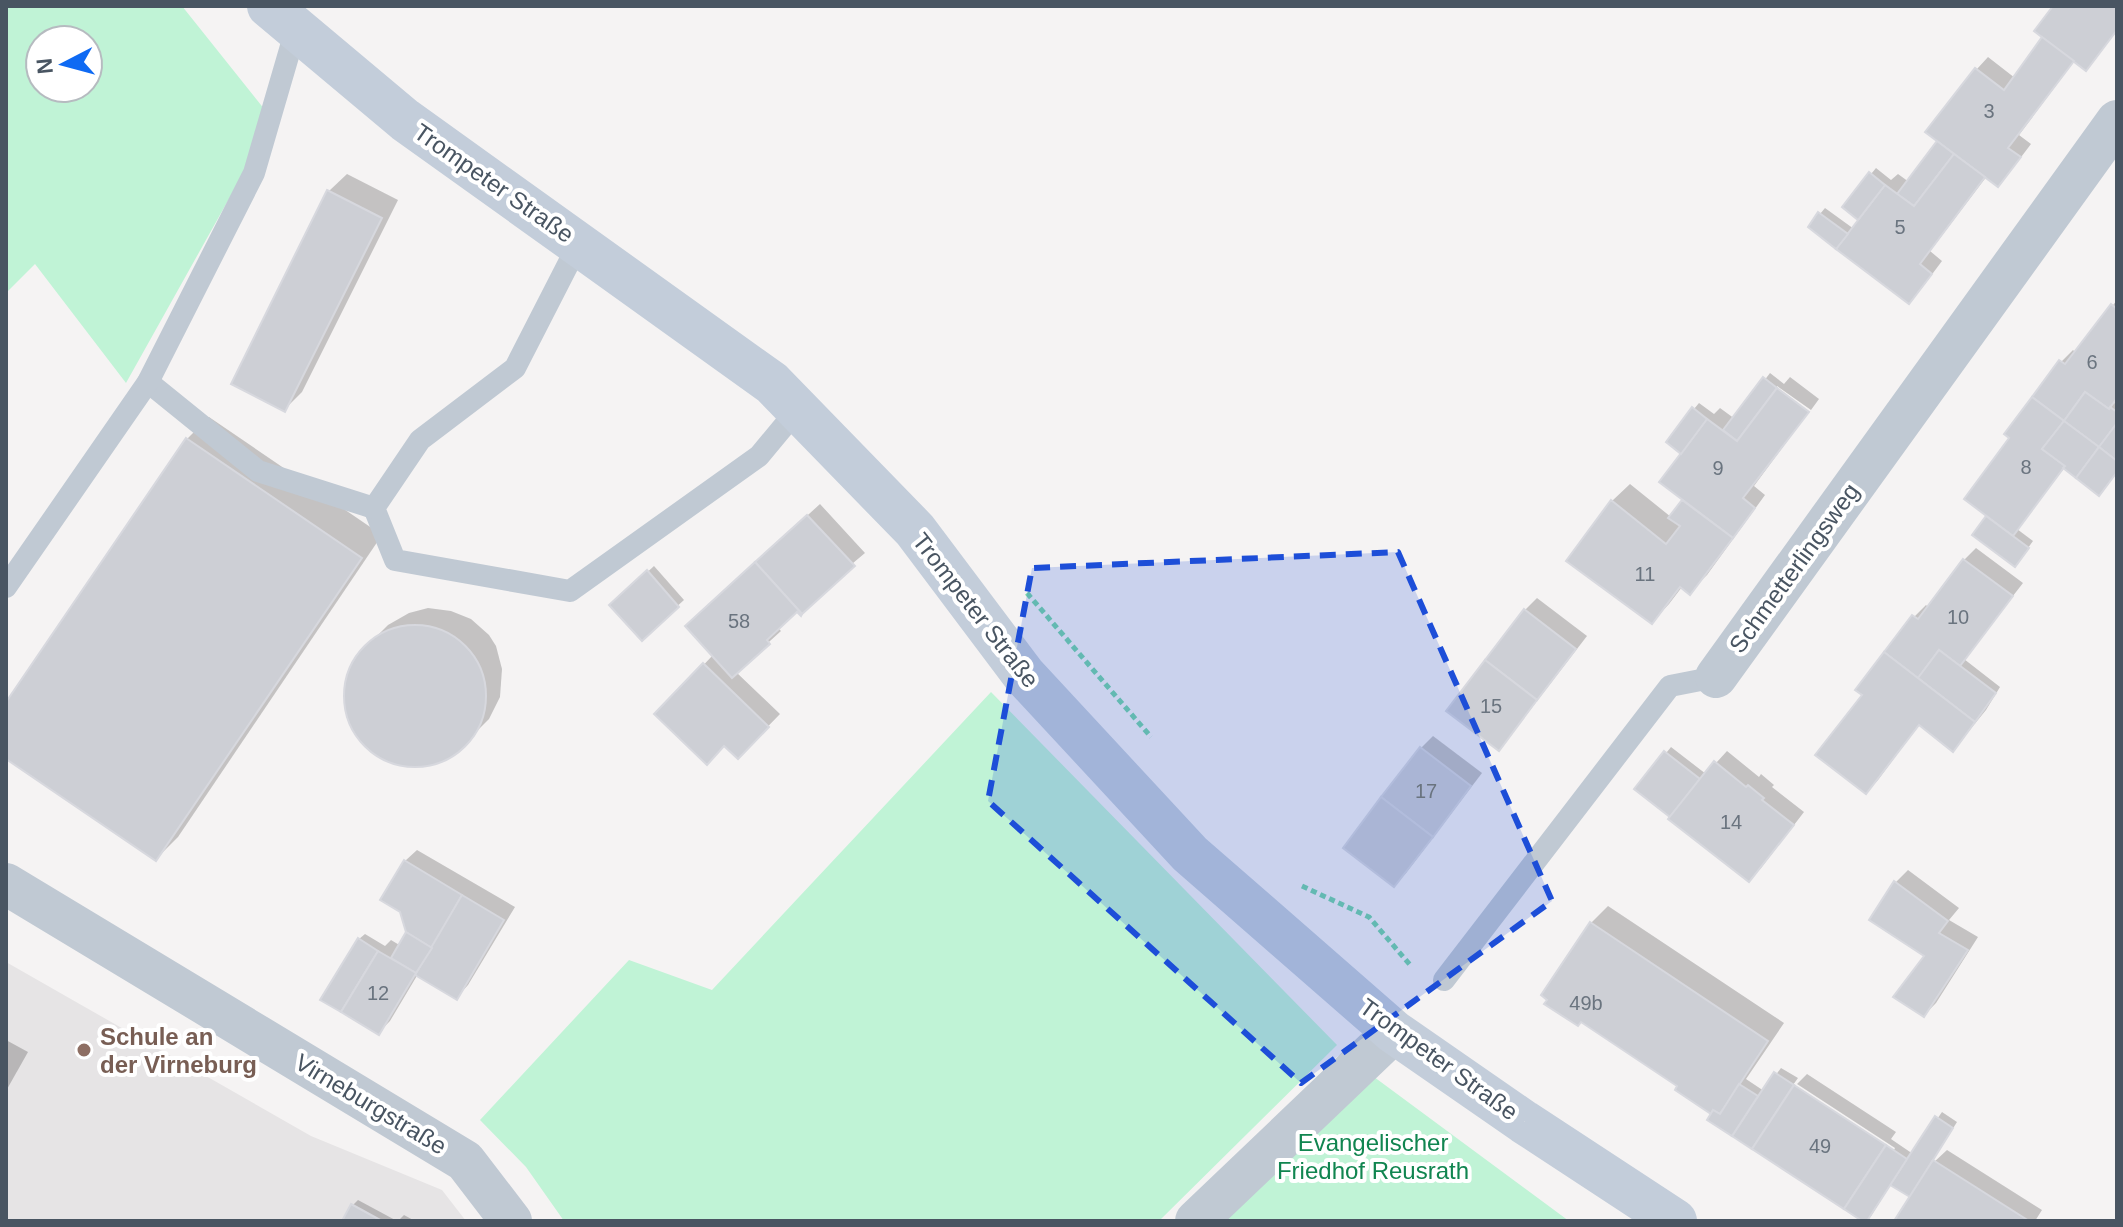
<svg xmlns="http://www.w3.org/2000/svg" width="2123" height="1227" viewBox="0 0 2123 1227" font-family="Arial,sans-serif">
<rect width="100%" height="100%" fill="#f5f3f3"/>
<polygon fill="#e6e4e5" points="6,962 311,1136 442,1190 466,1221 6,1221"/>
<g fill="#c0f3d6" fill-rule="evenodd">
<path d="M6,6H182L273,120L126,383L35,264L6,293ZM40,40H88V88H40Z"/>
<polygon points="991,692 1337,1045 1159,1221 564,1221 526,1167 480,1120 629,960 712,990"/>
<polygon points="1366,1071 1569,1221 1217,1221"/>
</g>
<g fill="#0003">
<polygon points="2056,6 2117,6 2117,31 2086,68 2075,60 2019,135 2031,144 2009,173 1997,185 1987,176 1930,251 1942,261 1921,289 1909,301 1820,214 1825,208 1854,229 1861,219 1844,207 1876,168 1891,180 1898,174 1909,182 1940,141 1928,132 1977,69 1988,57 2015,78 2045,37"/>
<polygon points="347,174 398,200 302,392 285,409 233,383 329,191"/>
<polygon points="2117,300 2117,398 2113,402 2117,405 2117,471 2065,467 2017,529 2033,541 2020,559 1975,534 1989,515 2012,438 2061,362 2073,350 2076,353"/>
<polygon points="1770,373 1784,384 1790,377 1819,399 1811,410 1777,386 1777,391 1808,413 1754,486 1765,495 1707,575 1689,592 1682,587 1669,604 1652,622 1612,501 1630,484 1671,517 1685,499 1683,454 1694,409 1699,403 1714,414 1720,408 1735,419"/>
<polygon points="209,417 382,535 178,837 156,859 6,757 6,706 187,439"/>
<polygon points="820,504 865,553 777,627 781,631 736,672 780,714 738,757 725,743 657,714 713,655 699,614"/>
<polygon points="1976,548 2023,583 1964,659 2000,687 1986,710 1964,737 1953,749 1920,723 1878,780 1866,792 1864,694 1858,690 1914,617 1926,605 1929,608 1964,560"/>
<polygon points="654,566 684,600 642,638 612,605"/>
<polygon points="1537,598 1587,636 1510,736 1498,748 1449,710 1525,610"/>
<polygon points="428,608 451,611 471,619 489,635 496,646 502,669 500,697 489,719 455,753 433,763 409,766 377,754 359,738 349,719 346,696 351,669 370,643 388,625 409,613"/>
<polygon points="1433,736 1482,773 1406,873 1394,884 1421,748"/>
<polygon points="1671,747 1706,774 1727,751 1759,777 1761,774 1774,785 1772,787 1804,812 1761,868 1749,880 1637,789"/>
<polygon points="417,850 515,907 468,985 457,997 418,974 390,1021 378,1033 359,939 365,934 385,946 391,940 401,946 408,932 402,910 405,861"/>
<polygon points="1908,870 1959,908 1949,920 1978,937 1936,1003 1924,1015 1926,956 1872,920 1896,882"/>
<polygon points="1608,906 1784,1023 1746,1079 1764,1091 1781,1068 1798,1078 1793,1085 1893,1152 1895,1148 1797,1084 1807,1074 1896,1132 1891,1139 1913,1154 1942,1112 1957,1122 1932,1162 1933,1163 1947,1150 2042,1210 2035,1221 1897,1221 1912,1197 1891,1184 1871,1216 1865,1221 1710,1119 1714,1113 1680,1085 1591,923"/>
<polygon points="6,1040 28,1052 6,1091"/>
<polygon points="358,1200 397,1221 344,1221 353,1205"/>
<polygon points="404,1215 415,1221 398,1221"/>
</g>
<g fill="#cdcfd5" stroke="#d7d8de" stroke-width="2">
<polygon points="2053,6 2117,6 2117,30 2086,71 2034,31"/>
<polygon points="2042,37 2074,61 2008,148 2021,157 1998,187 1925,132 1975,68 2004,90"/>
<polygon points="1937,141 1954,154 1914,206 1897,194"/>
<polygon points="1954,154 1985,177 1920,264 1932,274 1909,304 1836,249 1885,185 1914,206"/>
<polygon points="1869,172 1885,185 1858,220 1842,207"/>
<polygon points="327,190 382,218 285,412 231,384"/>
<polygon points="1818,212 1848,234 1836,249 1808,227"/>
<polygon points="2111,304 2117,309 2117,398 2109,409 2085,392 2064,421 2032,397 2059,360 2065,364"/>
<polygon points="1763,377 1777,388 1737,441 1723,430"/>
<polygon points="1777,388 1809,412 1743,498 1755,508 1733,538 1659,482 1707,419 1737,441"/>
<polygon points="2085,392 2109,409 2110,407 2117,412 2117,423 2099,447 2064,421"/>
<polygon points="2032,397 2064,421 2042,449 2065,466 2013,536 1964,499 2009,438 2004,434"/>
<polygon points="1692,407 1707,419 1681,454 1666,442"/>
<polygon points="2064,421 2099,447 2076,478 2063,468 2065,466 2042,449"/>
<polygon points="2117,423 2117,461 2099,447"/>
<polygon points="186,438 362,558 156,861 6,759 6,702"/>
<polygon points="2099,447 2117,461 2117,472 2099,496 2076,478"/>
<polygon points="1611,500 1666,544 1680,526 1668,518 1682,500 1733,538 1690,595 1680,587 1652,624 1566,561"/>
<polygon points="807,515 855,566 802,614 755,562"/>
<polygon points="1986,516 2029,548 2015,567 1972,535"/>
<polygon points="1963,559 2013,596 1960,666 1939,650 1918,678 1884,652 1912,615 1918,619"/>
<polygon points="755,562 802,614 801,616 797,612 767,640 770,644 732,678 685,626"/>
<polygon points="647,570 679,607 642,641 609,605"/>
<polygon points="1524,609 1576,649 1537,700 1485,660"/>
<circle cx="415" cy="696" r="71"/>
<polygon points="1939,650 1996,693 1975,722 1918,678"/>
<polygon points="1884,652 1975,722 1953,752 1919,725 1866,794 1815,755 1862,695 1855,690"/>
<polygon points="1485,660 1537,700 1499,751 1446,711"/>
<polygon points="703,663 769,727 738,759 724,746 707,765 654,714"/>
<polygon points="1420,747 1471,786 1433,837 1381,797"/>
<polygon points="1664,751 1700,779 1670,817 1634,789"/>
<polygon points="1714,761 1746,787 1748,785 1764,798 1762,800 1794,825 1749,882 1668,819"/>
<polygon points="1381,797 1433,837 1394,887 1343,848"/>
<polygon points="404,860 462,895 432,948 406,932 400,912 380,900"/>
<polygon points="1894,881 1948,921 1939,933 1968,950 1924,1017 1893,997 1924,956 1869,920"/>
<polygon points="462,895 504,920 457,1000 415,975"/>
<polygon points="1590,922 1768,1041 1720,1114 1713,1110 1711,1114 1675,1090 1677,1086 1581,1022 1578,1026 1544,1004 1547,1000 1541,995"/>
<polygon points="406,932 432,948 416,973 391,958"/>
<polygon points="358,938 378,951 341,1012 320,1000"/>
<polygon points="378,951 416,973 379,1035 341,1012"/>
<polygon points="1774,1072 1794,1085 1752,1149 1732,1136"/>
<polygon points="1739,1084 1758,1096 1732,1136 1707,1120 1713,1110 1720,1114"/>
<polygon points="1794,1085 1886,1145 1844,1209 1752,1149"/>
<polygon points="1935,1116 1953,1128 1910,1197 1890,1185"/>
<polygon points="1886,1145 1907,1159 1867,1221 1862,1221 1844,1209"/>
<polygon points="1933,1160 2029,1221 1894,1221"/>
<polygon points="351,1204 382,1221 342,1221"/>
</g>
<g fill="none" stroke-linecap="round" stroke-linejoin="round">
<g stroke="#75d4a9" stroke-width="5" stroke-dasharray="6 4" stroke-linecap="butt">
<polyline points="1027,593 1151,737"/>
<polyline points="1302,886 1369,917 1411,966"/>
</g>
<g stroke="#c0c9d3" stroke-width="22">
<polyline points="579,243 515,368 420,440 374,508 395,560 570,591 759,456 798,409"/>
<polyline points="148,382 258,471 374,508"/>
<polyline points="6,587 148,382 254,173 296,29"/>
<polyline points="1444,980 1670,686 1716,677"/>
</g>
<g stroke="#c0c9d3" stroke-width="42">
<polyline points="1716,677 2117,121"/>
<polyline points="6,884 465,1161 511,1221"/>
<polyline points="1196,1221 1394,1032"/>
</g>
<polyline stroke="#c3cdda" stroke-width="44" points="269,6 405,120 772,383 915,530 1024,675 1190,854 1394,1032 1524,1122 1675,1221"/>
</g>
<path fill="#1d4ed8" fill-opacity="0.2" stroke="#1d4ed8" stroke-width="6" stroke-dasharray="16 10" stroke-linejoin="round" d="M1398,552L1552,901L1301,1083L988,801L1032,568Z"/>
<circle fill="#8d6e63" stroke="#fff" stroke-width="3" cx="84" cy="1050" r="8"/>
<g text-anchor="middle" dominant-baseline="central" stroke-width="8" stroke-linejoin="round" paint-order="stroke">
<g font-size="20" fill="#6a747f">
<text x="1989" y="111">3</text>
<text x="1900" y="227">5</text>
<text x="2092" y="362">6</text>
<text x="2026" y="467">8</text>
<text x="1718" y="468">9</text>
<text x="1645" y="574">11</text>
<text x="1958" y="617">10</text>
<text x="739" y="621">58</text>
<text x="1491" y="706">15</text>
<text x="1426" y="791">17</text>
<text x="1731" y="822">14</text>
<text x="378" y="993">12</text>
<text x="1586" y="1003">49b</text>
<text x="1820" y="1146">49</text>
</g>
<g font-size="24" fill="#495562" stroke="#fff">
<text transform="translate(494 183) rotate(35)">Trompeter Straße</text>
<text transform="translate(1794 568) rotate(-54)">Schmetterlingsweg</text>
<text transform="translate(976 610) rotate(52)">Trompeter Straße</text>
<text transform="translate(1439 1059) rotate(36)">Trompeter Straße</text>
<text transform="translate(371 1104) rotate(31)">Virneburgstraße</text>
</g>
<g font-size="24" font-weight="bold" fill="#785e54" stroke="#fff" text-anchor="start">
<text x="100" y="1036">Schule an<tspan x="100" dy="28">der Virneburg</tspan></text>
</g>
<g font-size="24" fill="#118550" stroke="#fff">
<text x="1373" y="1142">Evangelischer<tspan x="1373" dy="28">Friedhof Reusrath</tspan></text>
</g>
</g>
<rect width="2123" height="1227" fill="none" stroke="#495562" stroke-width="16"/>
<g transform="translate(64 64) rotate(264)"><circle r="38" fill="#ffffff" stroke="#b6bbc0" stroke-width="2"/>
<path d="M0-6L14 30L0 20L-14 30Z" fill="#0f6af3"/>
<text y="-12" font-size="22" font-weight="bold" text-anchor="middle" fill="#495562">N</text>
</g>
</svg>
